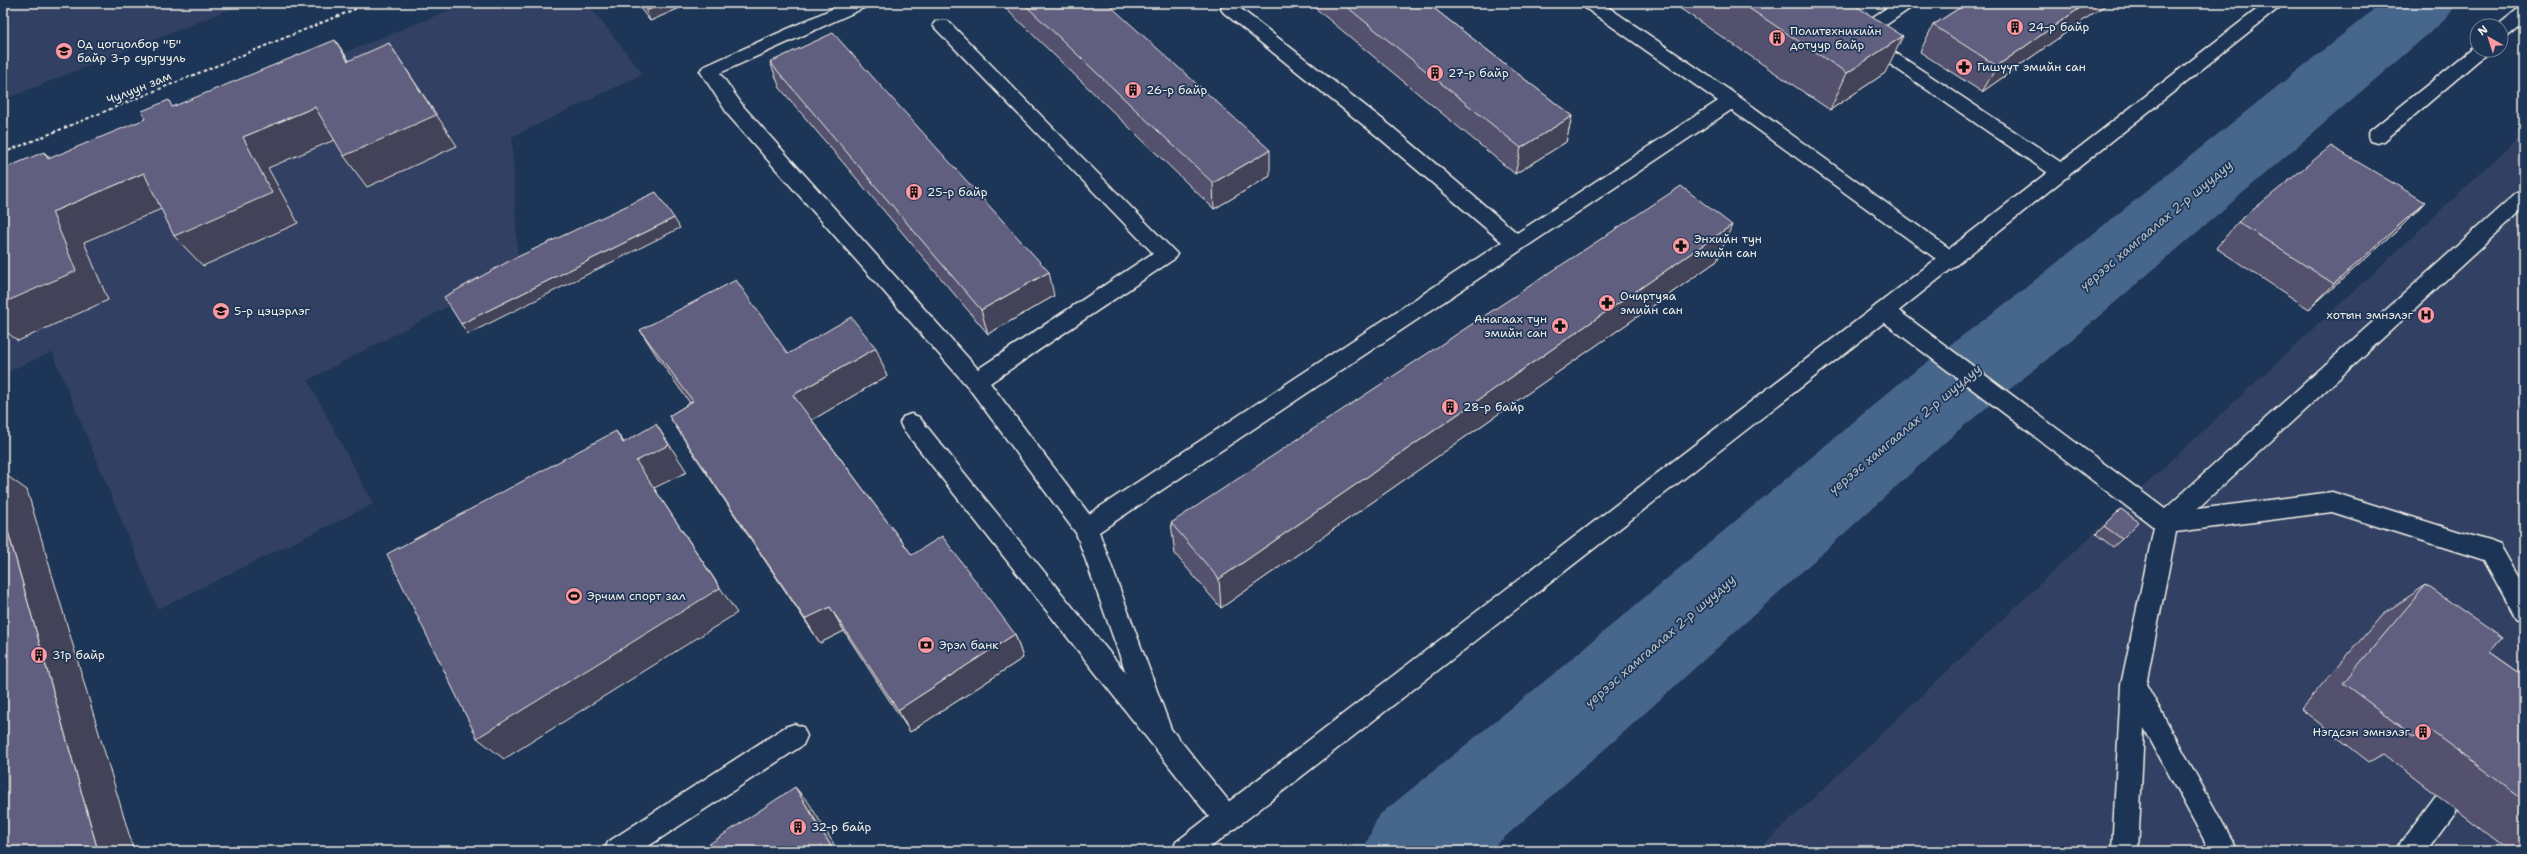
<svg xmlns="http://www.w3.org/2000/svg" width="2527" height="854" viewBox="0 0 2527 854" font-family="'Shantell Sans',sans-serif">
<rect width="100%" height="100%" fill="#1d3557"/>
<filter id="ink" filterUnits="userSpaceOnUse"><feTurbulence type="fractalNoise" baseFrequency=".025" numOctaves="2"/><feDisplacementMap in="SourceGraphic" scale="8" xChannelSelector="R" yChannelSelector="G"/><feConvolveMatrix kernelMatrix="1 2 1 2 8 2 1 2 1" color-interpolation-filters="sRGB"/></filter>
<g filter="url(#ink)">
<g fill="#314163">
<polygon points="3,3 246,3 3,100"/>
<polygon points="467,3 587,3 643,74 512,137 518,270 308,380 373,504 158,609 52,352 3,374 3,191"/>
<polygon points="2524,133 2524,851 1757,851 2132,497"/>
</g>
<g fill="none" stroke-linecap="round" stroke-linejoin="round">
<polygon fill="#47668c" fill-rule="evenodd" points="2382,3 2457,3 2447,18 2070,341 1960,429 1623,733 1489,851 1363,851 1378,816 1557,671 1902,381 2014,297"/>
<g stroke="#f4f1e8" stroke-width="3">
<g id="minor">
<polygon points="845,3 869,3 866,7 720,73 743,106 978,369 1153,253 936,29 933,25 936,21 948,21 1177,254 1174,259 990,383 1089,514 1502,242 1377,136 1224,13 1221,9 1224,5 1236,5 1391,126 1517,233 1718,101 1584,7 1581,3 1602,3 1738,96 1957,254 1960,259 1957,264 1950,267 1943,264 1731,110 1099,532 1171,729 1236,810 1240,819 1236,828 1227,832 1218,828 903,429 900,423 903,417 911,414 919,417 1126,673 1076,533 968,387 729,116 700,71 703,67"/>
<polygon points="1894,3 1915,3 1912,7 1870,36 2068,167 2071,172 2068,177 2061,179 2054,177 1862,45 1859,41 1852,39 1849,35 1852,31"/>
<polygon points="2524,7 2524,22 2507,36 2501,38 2501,26 2497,26 2518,9"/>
<polygon points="2477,45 2477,50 2489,50 2486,54 2384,141 2377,143 2370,141 2368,136 2370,131"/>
<polygon points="2524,190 2524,208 2197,509 2332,492 2492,542 2500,545 2524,587 2524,621 2516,618 2484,560 2332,512 2176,532 2146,684 2238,851 2210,851 2144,728 2138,851 2112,851 2121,685 2154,527 1877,317 1874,311 1877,305 1884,303 1891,305 2165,509 2517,192"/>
<polygon points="794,724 803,727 807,736 803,745 641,851 604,851 608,842 785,727"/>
<polygon points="2446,790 2455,794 2459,803 2455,812 2426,851 2397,851 2401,842 2437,794"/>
</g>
</g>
<g stroke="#f4f1e8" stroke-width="3">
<polygon id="major" points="2265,3 2285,3 1891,317 1206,851 1172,851 1176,842 1877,305"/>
</g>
<polyline stroke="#f4f1e8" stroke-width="2" stroke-dasharray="3.5 2.5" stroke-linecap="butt" points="3,153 370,3"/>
<use href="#minor" fill="#1d3557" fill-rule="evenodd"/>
<use href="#major" fill="#1d3557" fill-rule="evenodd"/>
</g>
<g fill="#53516d" stroke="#f4f1e8">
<polygon points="636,3 691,3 650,21"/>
<polygon points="1000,3 1107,3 1270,176 1214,209"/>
<polygon points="1309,3 1427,3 1572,116 1566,142 1515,174"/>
<polygon points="1672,3 1851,3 1885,73 1830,110"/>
<polygon points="1967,3 2108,3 1982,92 1920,52 1933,25"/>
<polygon points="770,62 1054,296 988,334 780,88"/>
<polygon points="2425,202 2400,228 2309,309 2216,248 2238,222"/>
<polygon points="1717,261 1221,608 1175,554 1171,523"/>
<polygon points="640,330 788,354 887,376 812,420 912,555 1015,634 1023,658 910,732 844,631 820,643 687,444 669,416 690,403 658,358"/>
<polygon points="2121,509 2122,539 2113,547 2096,534"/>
<polygon points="2426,585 2490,652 2524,676 2524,851 2509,851 2383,754 2369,762 2301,709 2383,614"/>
</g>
<g fill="#434259" stroke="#f4f1e8">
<polygon points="664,3 691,3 650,21 646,11"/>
<polygon points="2087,3 2108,3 1982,92 1997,66"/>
<polygon points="1903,36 1885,73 1830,110 1847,73"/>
<polygon points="335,40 357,72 348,61"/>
<polygon points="389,43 457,146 367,187 344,156"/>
<polygon points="315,107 339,138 268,168 298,223 203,266 174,236 243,137"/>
<polygon points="1572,116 1566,142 1515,174 1521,148"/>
<polygon points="1270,150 1270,176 1214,209 1213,183"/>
<polygon points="44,152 76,183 48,159"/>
<polygon points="144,173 173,204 84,242 108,300 18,341 3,329 3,303 52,212"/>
<polygon points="2425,202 2400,228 2309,309 2334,284"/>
<polygon points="674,218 680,228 468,334 461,324"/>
<polygon points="1732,225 1717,261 1221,608 1219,579"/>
<polygon points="1049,272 1054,296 988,334 981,310"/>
<polygon points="876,348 887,376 807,423 793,395"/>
<polygon points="656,424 687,472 654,488 737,613 504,759 477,738 623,443 616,431 635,458"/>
<polygon points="3,473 27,490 134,851 98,851 3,514"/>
<polygon points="830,607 844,631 820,643 805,619"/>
<polygon points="1015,634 1023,658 910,732 898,710"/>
<polygon points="795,787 809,803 838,851 834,851"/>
</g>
<g fill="#605e7f" stroke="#f4f1e8">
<polygon points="639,3 664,3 646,11"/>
<polygon points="1023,3 1107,3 1270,150 1213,183"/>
<polygon points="1342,3 1427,3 1572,116 1521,148"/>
<polygon points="1741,3 1851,3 1903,36 1847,73"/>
<polygon points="1967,3 2087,3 1997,66 1933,25"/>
<polygon points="833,33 1049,272 981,310 770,62"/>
<polygon points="335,40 348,61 389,43 436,115 344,156 315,107 243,137 272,193 174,236 144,173 52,212 76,271 3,303 3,169 44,152 48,159 145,119 142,111 169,100 172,107"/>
<polygon points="2331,146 2425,202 2334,284 2238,222"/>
<polygon points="1681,186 1732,225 1219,579 1171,523"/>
<polygon points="656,192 674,218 461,324 444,297 511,260"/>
<polygon points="736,280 788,354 851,317 876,348 793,395 912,555 942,536 1015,634 898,710 830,607 805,619 669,416 693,401 640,330"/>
<polygon points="656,424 669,445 636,461 720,588 477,738 387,554 616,431 623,443"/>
<polygon points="2121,509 2139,522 2122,539 2104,526"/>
<polygon points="3,514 98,851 3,851"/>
<polygon points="2426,585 2502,638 2490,652 2524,676 2524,800 2424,726 2415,737 2343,683"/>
<polygon points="795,787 834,851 699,851"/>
</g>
</g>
<defs>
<g id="building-disc" transform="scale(0.9)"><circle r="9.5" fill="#ff9aa2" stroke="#1d3557"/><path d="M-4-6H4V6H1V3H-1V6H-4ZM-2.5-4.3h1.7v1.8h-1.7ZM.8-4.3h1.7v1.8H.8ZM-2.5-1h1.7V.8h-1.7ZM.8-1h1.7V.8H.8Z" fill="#111"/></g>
<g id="school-disc" transform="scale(0.9)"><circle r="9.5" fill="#ff9aa2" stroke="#1d3557"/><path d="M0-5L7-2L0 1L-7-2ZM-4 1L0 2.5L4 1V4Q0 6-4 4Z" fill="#111"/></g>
<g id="pharmacy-disc" transform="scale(0.9)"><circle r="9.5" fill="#ff9aa2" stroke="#1d3557"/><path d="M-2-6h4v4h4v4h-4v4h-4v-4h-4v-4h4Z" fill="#111"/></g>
<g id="hospital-disc" transform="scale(0.9)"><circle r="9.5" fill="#ff9aa2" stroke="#1d3557"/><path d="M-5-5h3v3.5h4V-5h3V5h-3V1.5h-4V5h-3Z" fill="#111"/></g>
<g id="stadium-disc" transform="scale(0.9)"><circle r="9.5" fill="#ff9aa2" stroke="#1d3557"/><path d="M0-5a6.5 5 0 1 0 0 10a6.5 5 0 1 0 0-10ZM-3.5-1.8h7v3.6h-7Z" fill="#111"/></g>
<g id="bank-disc" transform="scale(0.9)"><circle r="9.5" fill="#ff9aa2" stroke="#1d3557"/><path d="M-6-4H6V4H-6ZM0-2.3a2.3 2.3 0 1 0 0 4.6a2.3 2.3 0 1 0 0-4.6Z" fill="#111"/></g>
</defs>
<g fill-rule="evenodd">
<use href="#building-disc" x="2015" y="27"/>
<use href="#building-disc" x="1777" y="38"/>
<use href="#school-disc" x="64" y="51"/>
<use href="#pharmacy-disc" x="1964" y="67"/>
<use href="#building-disc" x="1435" y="73"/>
<use href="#building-disc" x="1133" y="90"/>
<use href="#building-disc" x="914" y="192"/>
<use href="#pharmacy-disc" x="1681" y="246"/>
<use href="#pharmacy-disc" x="1607" y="303"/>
<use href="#school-disc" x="221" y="311"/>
<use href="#hospital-disc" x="2426" y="315"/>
<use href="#pharmacy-disc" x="1560" y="326"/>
<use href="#building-disc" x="1450" y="407"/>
<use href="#stadium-disc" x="574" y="596"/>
<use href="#bank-disc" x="926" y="645"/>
<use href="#building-disc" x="39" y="655"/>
<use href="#building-disc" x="2423" y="732"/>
<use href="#building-disc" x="798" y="827"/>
</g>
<g text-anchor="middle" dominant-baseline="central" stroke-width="3.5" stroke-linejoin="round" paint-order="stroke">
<g font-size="12" fill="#f4f1e8" stroke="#1d3557" text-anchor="start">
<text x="2028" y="27">24-р байр</text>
<text x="1790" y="31">Политехникийн<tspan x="1790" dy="14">дотуур байр</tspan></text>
<text x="77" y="44">Од цогцолбор "Б"<tspan x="77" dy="14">байр 3-р сургууль</tspan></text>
<text x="1977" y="67">Гишүүт эмийн сан</text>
<text x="1448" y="73">27-р байр</text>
<text x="1146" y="90">26-р байр</text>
<text x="927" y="192">25-р байр</text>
<text x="1694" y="239">Энхийн тун<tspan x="1694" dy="14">эмийн сан</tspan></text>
<text x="1620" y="296">Очиртуяа<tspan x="1620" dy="14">эмийн сан</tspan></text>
<text x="234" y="311">5-р цэцэрлэг</text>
<text x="2413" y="315" text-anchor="end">хотын эмнэлэг</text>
<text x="1547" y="319" text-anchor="end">Анагаах тун<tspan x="1547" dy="14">эмийн сан</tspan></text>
<text x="1463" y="407">28-р байр</text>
<text x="587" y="596">Эрчим спорт зал</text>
<text x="939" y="645">Эрэл банк</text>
<text x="52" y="655">31р байр</text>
<text x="2410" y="732" text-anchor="end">Нэгдсэн эмнэлэг</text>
<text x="811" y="827">32-р байр</text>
</g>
<g font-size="12" fill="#f4f1e8" stroke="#1d3557">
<text transform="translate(139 88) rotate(-22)">Чулуун зам</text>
</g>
<g font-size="13" font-style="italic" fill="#b7c0c8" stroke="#1d3557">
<text transform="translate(2156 225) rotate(-40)">үерээс хамгаалах 2-р шуудуу</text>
<text transform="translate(1905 429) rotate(-40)">үерээс хамгаалах 2-р шуудуу</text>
<text transform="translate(1660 641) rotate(-41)">үерээс хамгаалах 2-р шуудуу</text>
</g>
</g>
<rect width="2527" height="854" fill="none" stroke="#1d3557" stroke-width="16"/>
<rect x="8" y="8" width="2511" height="838" fill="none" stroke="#f4f1e8" stroke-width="1.5" filter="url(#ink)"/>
<g transform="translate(2489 38) rotate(321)"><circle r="19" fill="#1d3557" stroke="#738091"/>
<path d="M0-3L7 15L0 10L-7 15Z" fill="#ff9aa2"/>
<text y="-6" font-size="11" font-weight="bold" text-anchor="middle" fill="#f4f1e8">N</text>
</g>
</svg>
